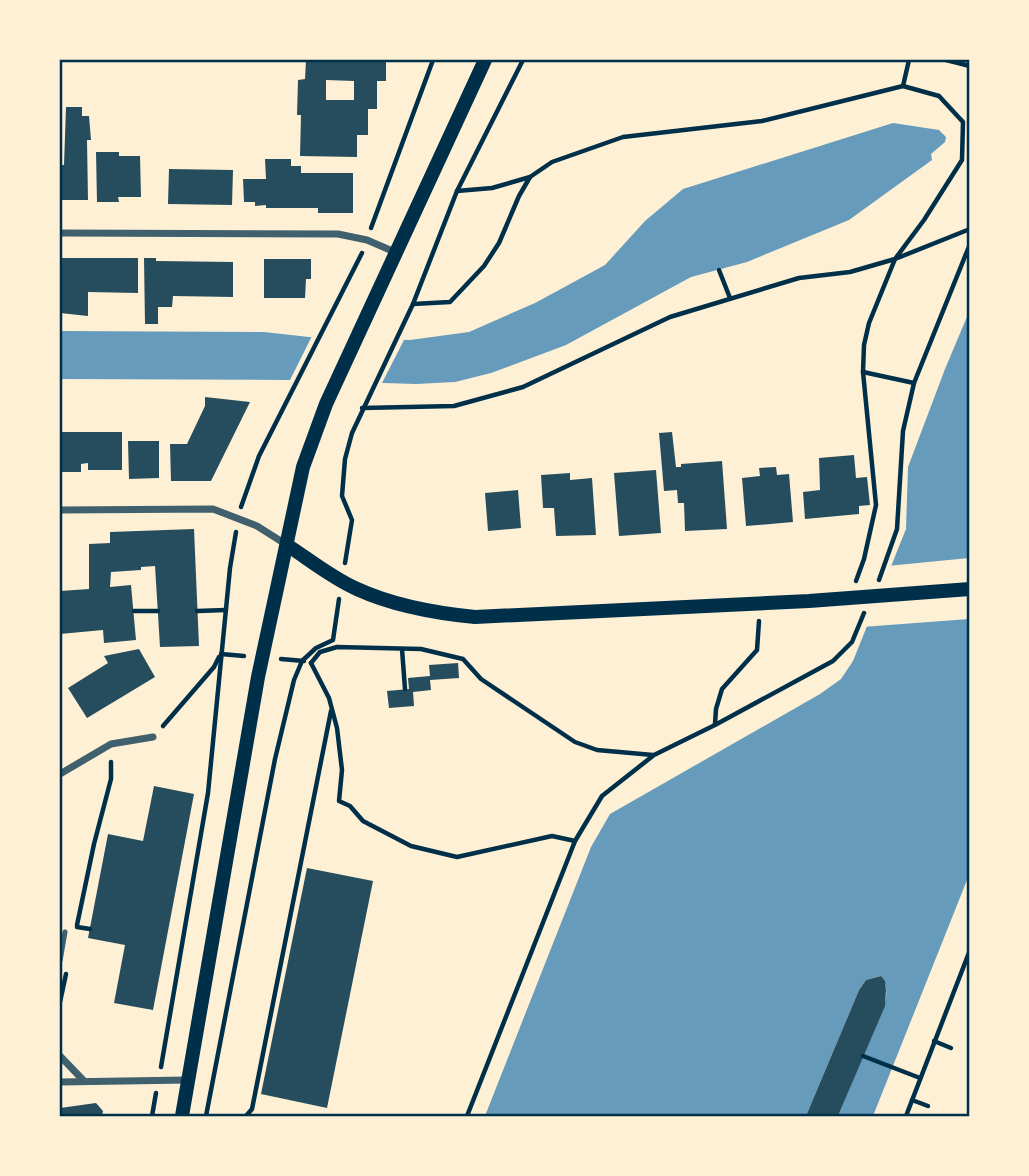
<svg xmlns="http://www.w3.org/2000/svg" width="1029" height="1176" viewBox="0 0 1029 1176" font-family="Quicksand,sans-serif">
<rect width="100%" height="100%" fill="#fdf0d5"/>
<g fill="#669bbc">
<polygon points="893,123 939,130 946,137 945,142 931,154 932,160 849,220 747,262 691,277 566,345 491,373 455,382 416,384 288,380 60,379 60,331 264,332 309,337 410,340 469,332 535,303 605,265 645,221 683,189"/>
<path d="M969,312V875L873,1116H838L884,1006C887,996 888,985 881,976L866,980L859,990L806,1116H485L591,847L610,814L820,694L841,679L853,661L906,529L908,467L945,369Z"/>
</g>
<g fill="#fdf0d5">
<polygon points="312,336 405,338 381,385 289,382"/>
<polygon points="969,558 969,619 862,627 887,566"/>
</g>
<g fill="#264d5e" fill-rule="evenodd">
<path d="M306,60H386V81H377V109H368V135H357V157L300,156L301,115H297L298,80L305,79ZM326,80L354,81V100H326Z"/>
<polygon points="66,107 82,107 82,116 89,116 91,140 87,140 88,200 60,200 60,165 64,165"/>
<polygon points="96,152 119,152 119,156 140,156 141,197 118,197 119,202 97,202"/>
<polygon points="265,159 291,159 291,166 301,166 301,173 353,173 353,213 318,213 318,208 266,208 266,205 255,206 255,202 244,202 243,179 266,179"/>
<polygon points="169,169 233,170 232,205 168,204"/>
<polygon points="60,258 138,258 138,293 88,292 88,316 60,313"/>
<polygon points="144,258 156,258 156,261 233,262 233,297 173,296 172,307 158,307 158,324 145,324"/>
<polygon points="264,259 311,259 311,279 306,279 305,298 264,298"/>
<polygon points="205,397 250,402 211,481 171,481 170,444 187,444 205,406"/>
<polygon points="60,432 122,432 122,470 88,470 88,463 81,464 81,472 60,472"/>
<polygon points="672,432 676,467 681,467 681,464 722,461 727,529 685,531 684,503 678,503 677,490 664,491 659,433"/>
<polygon points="128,441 159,441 159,478 129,479"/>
<polygon points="854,455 856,478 867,477 870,505 859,506 859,514 805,519 803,492 820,490 819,458"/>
<polygon points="776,467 777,475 789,474 793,522 746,526 742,478 760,476 759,468"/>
<polygon points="656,470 661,533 619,536 614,473"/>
<polygon points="570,473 570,480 592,478 596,535 556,536 554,508 543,508 541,475"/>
<polygon points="518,490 521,528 488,531 485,493"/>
<polygon points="194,529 199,646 160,647 155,566 141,567 141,570 111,572 110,587 131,585 136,640 104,643 103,630 60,634 60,591 89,589 89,544 110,543 110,532"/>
<polygon points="139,649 155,677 87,718 68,688 108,663 104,656"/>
<polygon points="458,663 459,678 430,680 431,690 413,692 414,706 389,708 387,691 409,689 408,678 430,676 429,665"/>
<polygon points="154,786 194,794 153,1010 114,1003 125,945 88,938 108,834 143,841"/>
<polygon points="307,868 373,881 327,1108 261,1094"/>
<polygon points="881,976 885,981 886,990 885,1006 838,1116 806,1116 859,990 866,980"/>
<polygon points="96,1103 103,1111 102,1116 60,1116 60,1108"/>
</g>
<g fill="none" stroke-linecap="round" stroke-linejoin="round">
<g stroke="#003049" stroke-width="4.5">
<polyline points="946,60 970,66"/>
<polyline points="903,86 909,60"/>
<polyline points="457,191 492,188 530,177"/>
<polyline points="371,228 433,60"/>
<polyline points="719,270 730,298"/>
<polyline points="413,304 450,302 484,266 499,243 519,196 530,177 552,162 623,137 762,121 903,86 939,96 963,122 962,160 924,220 895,259 869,323 864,345 863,372 876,505 864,559 856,581"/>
<polyline points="863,372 914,383"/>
<polyline points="362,408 454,406 523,387 670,317 799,278 850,272 895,259 970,229"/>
<polyline points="241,507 259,456 362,253"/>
<polyline points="345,563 352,520 342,496 345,459 352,433 413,304 457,191 523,60"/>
<polyline points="879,580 897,529 903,431 914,383 970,244"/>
<polyline points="134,611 158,611"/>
<polyline points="197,611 226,610"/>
<polyline points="402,649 405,689"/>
<polyline points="221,654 244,656"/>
<polyline points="281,659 304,661"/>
<polyline points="311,663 329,698 337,728 342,770 339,801 350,806 363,821 411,846 457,857 552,836 575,841"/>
<polyline points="311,663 320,652 337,647 421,649 463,659 481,679 575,742 597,750 653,755"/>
<polyline points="715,724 716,709 722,689 757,650 759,621"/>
<polyline points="163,726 214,667 219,657"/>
<polyline points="77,925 94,844 111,779 111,762"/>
<polyline points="77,927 90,929"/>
<polyline points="60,1002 66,974"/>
<polyline points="934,1041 951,1048"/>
<polyline points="863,1056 920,1078"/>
<polyline points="161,1067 208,793 230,568 236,532"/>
<polyline points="912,1100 928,1106"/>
<polyline points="152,1116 156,1093"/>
<polyline points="206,1116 275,759 294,680 302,661 316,648 333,640 339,599"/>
<polyline points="246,1116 252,1109 331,711"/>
<polyline points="467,1116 575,841 602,796 654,755 715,725 833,661 852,642 864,613"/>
<polyline points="906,1116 970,950"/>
</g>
<polyline stroke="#3f606c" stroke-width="5" points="60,961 65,932"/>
<g stroke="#3f606c" stroke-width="7">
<polyline points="60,233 338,234 367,240 397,253"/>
<polyline points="60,510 213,509 257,526 287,545"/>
<polyline points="60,774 111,744 153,737"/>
<polyline points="60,1056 84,1081"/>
<polyline points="60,1082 188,1080"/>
</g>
<g stroke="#003049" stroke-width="14">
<path d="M287,545C310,560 332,578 357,589C394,606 434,613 475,617L809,601L970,589"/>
<polyline points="182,1116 258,677 303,467 326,404 485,60"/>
</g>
</g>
<rect width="1029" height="1176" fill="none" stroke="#fdf0d5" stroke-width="122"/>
<rect x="61" y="61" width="907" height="1054" fill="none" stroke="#003049" stroke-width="2.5"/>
</svg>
